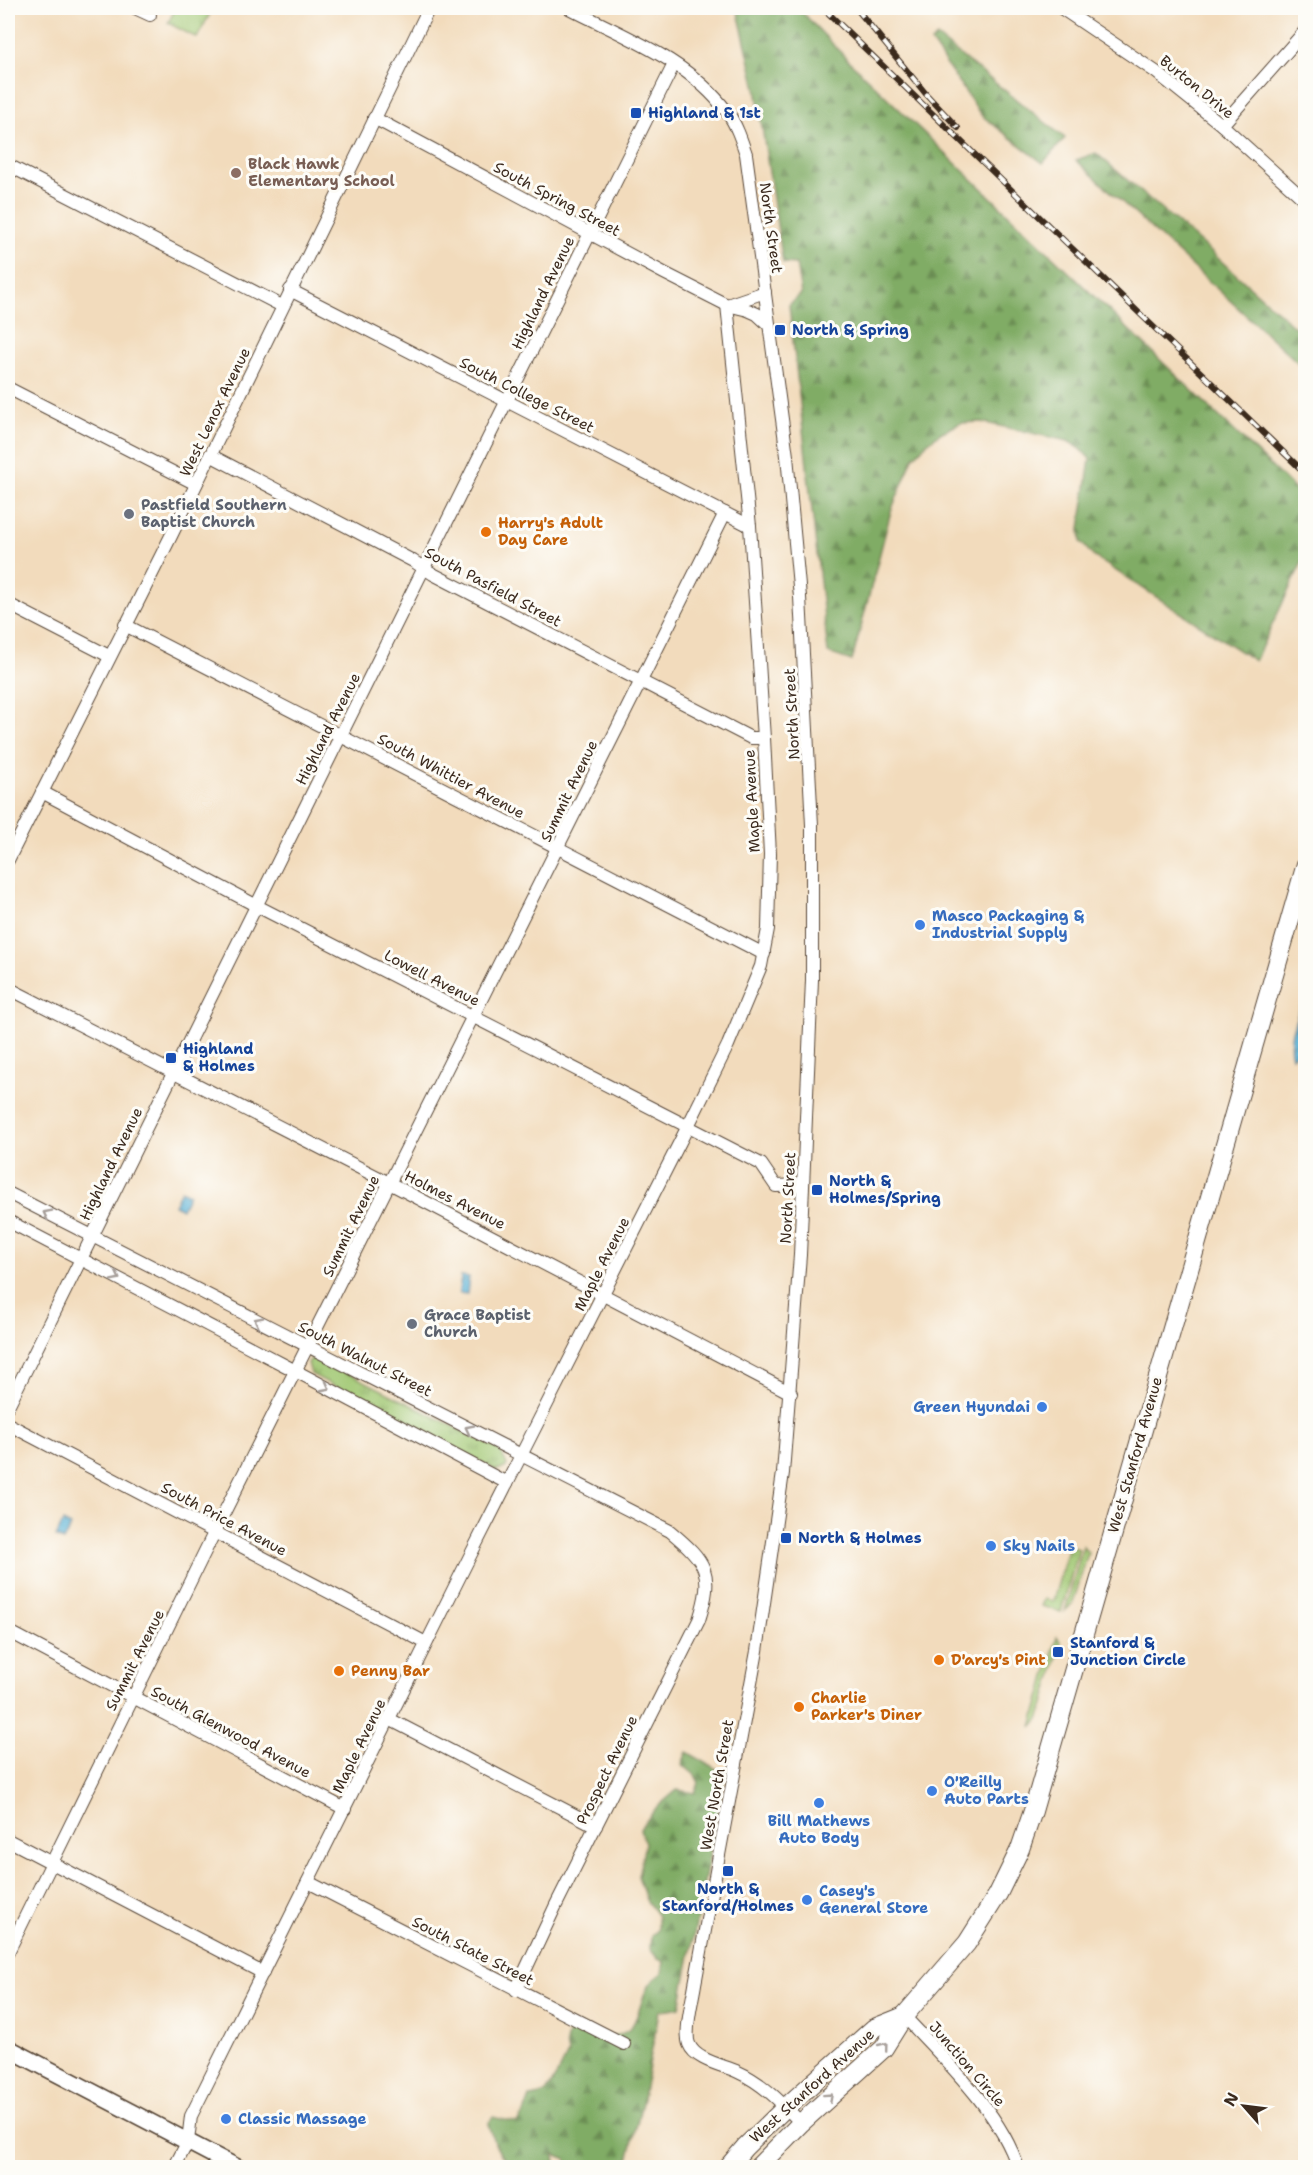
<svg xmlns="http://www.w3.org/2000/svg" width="1313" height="2175" viewBox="0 0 1313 2175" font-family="'Shantell Sans',sans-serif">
<defs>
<pattern id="grass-tufts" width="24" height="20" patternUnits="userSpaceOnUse" patternTransform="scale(1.5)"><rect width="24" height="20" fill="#a1c873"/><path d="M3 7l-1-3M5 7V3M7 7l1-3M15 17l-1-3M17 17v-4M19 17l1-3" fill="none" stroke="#84a35e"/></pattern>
<pattern id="forest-firs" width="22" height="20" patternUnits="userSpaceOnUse" patternTransform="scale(1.5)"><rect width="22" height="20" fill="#80ac65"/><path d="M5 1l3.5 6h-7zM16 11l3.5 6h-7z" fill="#6a8c53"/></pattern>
<pattern id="water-waves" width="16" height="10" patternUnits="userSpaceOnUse" patternTransform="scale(1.5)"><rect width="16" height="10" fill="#59b1d6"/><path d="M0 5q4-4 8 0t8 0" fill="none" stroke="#4b90ad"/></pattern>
</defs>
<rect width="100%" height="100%" fill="#fdfcf7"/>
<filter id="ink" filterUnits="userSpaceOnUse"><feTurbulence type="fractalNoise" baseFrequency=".0167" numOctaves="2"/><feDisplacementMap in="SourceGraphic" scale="12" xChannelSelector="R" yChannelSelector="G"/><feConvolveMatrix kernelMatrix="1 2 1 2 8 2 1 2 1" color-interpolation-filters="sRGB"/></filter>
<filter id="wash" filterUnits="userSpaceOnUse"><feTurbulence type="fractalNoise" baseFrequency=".008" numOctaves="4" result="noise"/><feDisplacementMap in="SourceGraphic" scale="24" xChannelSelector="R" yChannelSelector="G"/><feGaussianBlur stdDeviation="1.35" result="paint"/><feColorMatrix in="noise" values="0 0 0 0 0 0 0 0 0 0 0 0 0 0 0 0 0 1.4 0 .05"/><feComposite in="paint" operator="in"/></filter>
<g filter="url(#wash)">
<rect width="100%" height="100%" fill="#f2dbbc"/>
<g fill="url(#grass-tufts)" stroke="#6e7948" stroke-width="1.5">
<polygon points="176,8 213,8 197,38 168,23"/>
<polygon points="317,1357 500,1450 507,1465 505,1468 495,1470 311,1374 308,1363 310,1360"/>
<polygon points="1069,1546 1079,1549 1062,1608 1061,1612 1041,1606 1044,1599 1053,1601"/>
<polygon points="1083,1546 1088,1553 1073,1603 1065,1611"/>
<polygon points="1057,1637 1060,1641 1060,1649 1040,1718 1032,1727"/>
</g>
<g fill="url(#forest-firs)" stroke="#5e6b42" stroke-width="1.5">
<polygon points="737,8 798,8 849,61 1305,499 1305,556 1255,661 1093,556 1081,542 1080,529 1090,459 1081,449 1068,441 981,422 961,423 942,432 926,444 913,458 891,511 852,661 828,653 789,305 801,294 796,264 783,263 756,88"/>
<polygon points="937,37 1065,138 1043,163 981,115 931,42"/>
<polygon points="1096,153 1202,244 1305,336 1305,369 1076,160"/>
<path d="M687,1752L725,1774L680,2007L659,2011L643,2098L627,2165L625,2168L567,2167V2159L554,2154L555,2163L550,2167C508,2167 501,2166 488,2124L493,2117L517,2123L524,2113L530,2097L545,2094L559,2072L568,2054L566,2043L571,2025L584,2027L607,2038C616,2036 628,2033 632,2026C645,2005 638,1990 662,1973L664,1962L658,1959L650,1949L651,1936L658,1930V1916L646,1900L638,1876L645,1844L640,1829L656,1808L677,1790L695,1793L699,1783L695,1775L682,1764Z"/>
</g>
<g fill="url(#water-waves)" stroke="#4a6e7a" stroke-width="1.5">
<path d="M1305,996V1044L1292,1057C1286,1036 1298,1016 1305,996Z"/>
<polygon points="181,1190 189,1194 182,1209 174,1205"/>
<polygon points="461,1276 469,1277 467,1294 459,1293"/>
<polygon points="63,1522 71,1526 63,1541 56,1537"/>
</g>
</g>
<g filter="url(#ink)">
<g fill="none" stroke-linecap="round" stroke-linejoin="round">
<g stroke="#564536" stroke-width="14">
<g id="minor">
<polyline points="135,8 150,15"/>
<path d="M569,8C623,36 689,60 727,112C736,124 741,139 746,154L787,456L800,597L812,825V980L800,1255L783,1473L757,1651L695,1984C693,1998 684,2031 689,2044C695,2060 722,2065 736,2071C763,2083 781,2102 801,2123"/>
<polyline points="1061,8 1156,72 1222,125 1306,201"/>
<polyline points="374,118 664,273 727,305 748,310 757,314 769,325"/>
<polyline points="1222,125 1306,30"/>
<polyline points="8,165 282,306"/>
<polyline points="290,290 750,526"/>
<polyline points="727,305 765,292"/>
<polyline points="8,388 196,484"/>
<polyline points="210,455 413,561 433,574 751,738 764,738"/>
<polyline points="8,604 109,656"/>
<polyline points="125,625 764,954"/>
<polyline points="42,792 257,906 761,1164 776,1186 803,1185"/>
<polyline points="8,860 171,536 429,8"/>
<polyline points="8,988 395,1186 791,1393"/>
<path d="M8,1193L670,1531C707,1562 714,1573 699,1620L555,1907L516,1990"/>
<polyline points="8,1221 288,1367 507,1483"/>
<polyline points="8,1406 674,64"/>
<polyline points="8,1424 426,1643"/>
<polyline points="8,1631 345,1809"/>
<polyline points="389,1719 596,1826"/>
<polyline points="8,1840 263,1973"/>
<polyline points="308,1882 624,2044"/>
<polyline points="8,1952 215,1531 725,513"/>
<path d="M904,2016C943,2058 1001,2112 1018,2168"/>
<polyline points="174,2168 188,2141 191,2116 469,1558 688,1126 728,1045 761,966 768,929 770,854 764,738 750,526 727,305"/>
</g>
</g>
<g stroke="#564536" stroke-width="19">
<polyline id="secondary" points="8,2048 238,2168"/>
</g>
<g stroke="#564536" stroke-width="20">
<g id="primary">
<polyline points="727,2168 745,2147 786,2107 874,2028 904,2016"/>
<polyline points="757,2168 801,2123 884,2048 904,2016 967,1943 998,1894 1020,1849 1033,1811 1306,864"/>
</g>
</g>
<use href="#minor" stroke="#fff" stroke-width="12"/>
<use href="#secondary" stroke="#fff" stroke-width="16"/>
<use href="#primary" stroke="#fff" stroke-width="18"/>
<g stroke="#3b2a1e" stroke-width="6">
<g id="rail">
<polyline points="823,8 1306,474"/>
<polyline points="856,8 926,94 958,128"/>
</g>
</g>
<use href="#rail" stroke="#fdfcf7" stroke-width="4" stroke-dasharray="11" stroke-linecap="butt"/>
</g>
<defs><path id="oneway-chevron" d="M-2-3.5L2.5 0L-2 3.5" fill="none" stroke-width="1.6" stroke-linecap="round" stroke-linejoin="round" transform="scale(1.5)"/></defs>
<g stroke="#a79f9a">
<use href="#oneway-chevron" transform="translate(47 1214) rotate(-153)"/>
<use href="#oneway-chevron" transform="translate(116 1277) rotate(27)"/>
<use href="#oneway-chevron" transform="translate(258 1321) rotate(-153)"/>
<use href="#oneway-chevron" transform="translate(326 1387) rotate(28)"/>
<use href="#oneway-chevron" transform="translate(469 1429) rotate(-153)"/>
<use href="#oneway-chevron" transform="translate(884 2046) rotate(-51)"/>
<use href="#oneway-chevron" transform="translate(829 2097) rotate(-42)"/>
</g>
</g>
<g fill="#1a4fb4" stroke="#fdfcf7" stroke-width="2">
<rect x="630" y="107" width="12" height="12" rx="3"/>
<rect x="774" y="324" width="12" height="12" rx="3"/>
<rect x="165" y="1052" width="12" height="12" rx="3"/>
<rect x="811" y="1184" width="12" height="12" rx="3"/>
<rect x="780" y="1532" width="12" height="12" rx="3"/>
<rect x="1052" y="1646" width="12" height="12" rx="3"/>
<rect x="722" y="1865" width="12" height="12" rx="3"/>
</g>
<circle fill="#8d6e63" stroke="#fdfcf7" stroke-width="2" cx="236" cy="173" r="6"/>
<g fill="#6b7280" stroke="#fdfcf7" stroke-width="2">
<circle cx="129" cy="514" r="6"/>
<circle cx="412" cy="1324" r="6"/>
</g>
<g fill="#e8710a" stroke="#fdfcf7" stroke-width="2">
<circle cx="486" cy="532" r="6"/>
<circle cx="939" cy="1660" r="6"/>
<circle cx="339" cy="1671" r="6"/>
<circle cx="799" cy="1707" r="6"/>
</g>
<g fill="#3f7fe0" stroke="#fdfcf7" stroke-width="2">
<circle cx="920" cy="925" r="6"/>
<circle cx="1042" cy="1407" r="6"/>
<circle cx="991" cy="1546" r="6"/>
<circle cx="932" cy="1791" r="6"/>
<circle cx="819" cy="1803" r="6"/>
<circle cx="807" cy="1900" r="6"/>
<circle cx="226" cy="2119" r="6"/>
</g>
<g text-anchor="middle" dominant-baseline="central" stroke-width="6" stroke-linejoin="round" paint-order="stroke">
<g font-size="15" fill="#3b2a1e" stroke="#fdfcf7">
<text transform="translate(1197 87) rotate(39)">Burton Drive</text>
<text transform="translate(557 199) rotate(28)">South Spring Street</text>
<text transform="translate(771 228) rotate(82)">North Street</text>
<text transform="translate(543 293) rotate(-64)">Highland Avenue</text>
<text transform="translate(527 395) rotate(27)">South College Street</text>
<text transform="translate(215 412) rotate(-64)">West Lenox Avenue</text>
<text transform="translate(493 587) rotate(28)">South Pasfield Street</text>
<text transform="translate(792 714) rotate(-93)">North Street</text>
<text transform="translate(328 729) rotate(-63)">Highland Avenue</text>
<text transform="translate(451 776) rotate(28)">South Whittier Avenue</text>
<text transform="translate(569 791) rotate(-64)">Summit Avenue</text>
<text transform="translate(752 801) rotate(-93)">Maple Avenue</text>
<text transform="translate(432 978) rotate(27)">Lowell Avenue</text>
<text transform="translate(111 1164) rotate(-64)">Highland Avenue</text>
<text transform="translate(788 1198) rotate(-87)">North Street</text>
<text transform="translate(455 1200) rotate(27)">Holmes Avenue</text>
<text transform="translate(351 1226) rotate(-64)">Summit Avenue</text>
<text transform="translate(602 1264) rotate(-63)">Maple Avenue</text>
<text transform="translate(365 1359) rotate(27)">South Walnut Street</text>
<text transform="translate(1135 1455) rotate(-74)">West Stanford Avenue</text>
<text transform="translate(224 1519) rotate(28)">South Price Avenue</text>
<text transform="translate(135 1660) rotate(-63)">Summit Avenue</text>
<text transform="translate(231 1732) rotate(28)">South Glenwood Avenue</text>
<text transform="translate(359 1746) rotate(-64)">Maple Avenue</text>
<text transform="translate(607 1770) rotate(-64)">Prospect Avenue</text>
<text transform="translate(717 1785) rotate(-80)">West North Street</text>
<text transform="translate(473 1951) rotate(27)">South State Street</text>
<text transform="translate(967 2064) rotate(49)">Junction Circle</text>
<text transform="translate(812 2086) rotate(-42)">West Stanford Avenue</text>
</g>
<g font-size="15" font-weight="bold" fill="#164399" stroke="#fdfcf7" text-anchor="start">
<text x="648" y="113">Highland &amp; 1st</text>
<text x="792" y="330">North &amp; Spring</text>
<text x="183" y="1049">Highland<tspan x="183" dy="17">&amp; Holmes</tspan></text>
<text x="829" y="1181">North &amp;<tspan x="829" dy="17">Holmes/Spring</tspan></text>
<text x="798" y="1538">North &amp; Holmes</text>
<text x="1070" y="1643">Stanford &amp;<tspan x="1070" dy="17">Junction Circle</tspan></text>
<text x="728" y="1889" text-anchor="middle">North &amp;<tspan x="728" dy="17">Stanford/Holmes</tspan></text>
</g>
<g font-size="15" font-weight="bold" fill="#785e54" stroke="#fdfcf7" text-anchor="start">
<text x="248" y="164">Black Hawk<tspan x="248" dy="17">Elementary School</tspan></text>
</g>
<g font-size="15" font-weight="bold" fill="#5b616d" stroke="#fdfcf7" text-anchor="start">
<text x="141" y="505">Pastfield Southern<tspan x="141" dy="17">Baptist Church</tspan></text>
<text x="424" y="1315">Grace Baptist<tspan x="424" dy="17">Church</tspan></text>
</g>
<g font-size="15" font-weight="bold" fill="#c56008" stroke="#fdfcf7" text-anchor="start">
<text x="498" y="523">Harry's Adult<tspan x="498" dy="17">Day Care</tspan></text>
<text x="951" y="1660">D'arcy's Pint</text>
<text x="351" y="1671">Penny Bar</text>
<text x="811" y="1698">Charlie<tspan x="811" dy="17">Parker's Diner</tspan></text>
</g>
<g font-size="15" font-weight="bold" fill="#366cbe" stroke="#fdfcf7" text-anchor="start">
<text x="932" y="916">Masco Packaging &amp;<tspan x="932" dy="17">Industrial Supply</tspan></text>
<text x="1030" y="1407" text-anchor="end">Green Hyundai</text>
<text x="1003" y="1546">Sky Nails</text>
<text x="944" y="1782">O'Reilly<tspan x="944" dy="17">Auto Parts</tspan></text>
<text x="819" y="1821" text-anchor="middle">Bill Mathews<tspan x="819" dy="17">Auto Body</tspan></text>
<text x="819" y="1891">Casey's<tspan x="819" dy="17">General Store</tspan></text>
<text x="238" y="2119">Classic Massage</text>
</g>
</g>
<rect width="1313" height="2175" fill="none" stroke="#fdfcf7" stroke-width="30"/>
<g transform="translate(1244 2106) rotate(298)" stroke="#fdfcf7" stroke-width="4.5" paint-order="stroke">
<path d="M0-4.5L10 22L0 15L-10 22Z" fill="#3b2a1e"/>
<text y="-9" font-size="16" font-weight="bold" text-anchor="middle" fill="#3b2a1e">N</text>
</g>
</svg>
